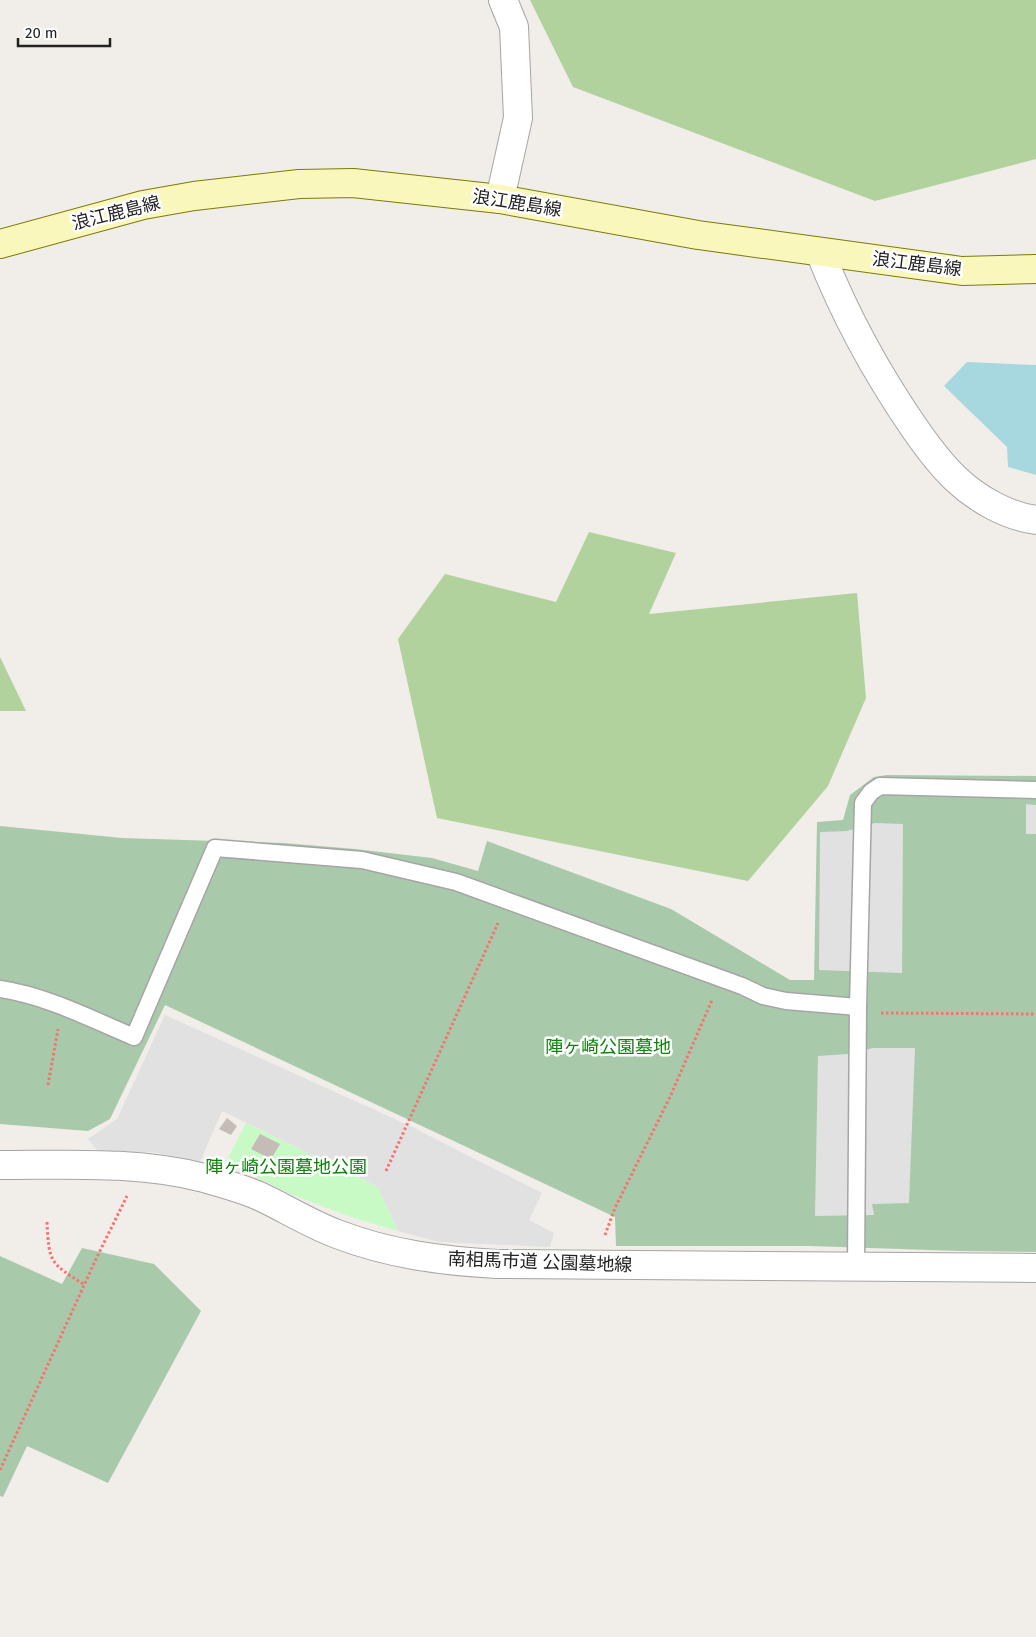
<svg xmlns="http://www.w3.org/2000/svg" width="1036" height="1637" viewBox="0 0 1036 1637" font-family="'Fira Sans','Noto Sans JP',sans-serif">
<rect width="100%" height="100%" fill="#f1ede8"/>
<g fill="#b1d19d">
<polygon points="530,0 1036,0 1036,159 875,201 573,87"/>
<polygon points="589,532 676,553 649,614 857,593 866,698 828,786 748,881 437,818 398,639 445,574 556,602"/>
<polygon points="0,657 26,711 0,711"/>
</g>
<g fill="#a9caaa">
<polygon points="887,775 1036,776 1036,1252 960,1251 810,1246 616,1246 615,1217 165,1005 110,1119 88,1131 0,1124 0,826 122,838 284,843 355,849 432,858 478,871 487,841 671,909 790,980 814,980 817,822 843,820 850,795 874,777"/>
<polygon points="82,1248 154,1264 201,1311 108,1483 27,1446 3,1497 0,1496 0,1256 62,1284"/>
</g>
<polygon fill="#c8fac6" points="246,1123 378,1187 398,1231 351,1217 288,1193 226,1162"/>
<g fill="#e1e1e1">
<polygon points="1026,804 1036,805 1036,834 1026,834"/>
<polygon points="875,823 903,824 902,973 819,970 820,832 847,831"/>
<polygon points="165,1015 408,1125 542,1193 529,1220 554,1233 550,1247 439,1242 398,1231 378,1187 222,1111 200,1162 153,1152 99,1152 88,1139 117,1119"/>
<polygon points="873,1048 915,1048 909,1203 872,1204 874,1215 815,1216 818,1056 848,1054"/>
</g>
<polygon fill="#a8d8df" points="967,362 1036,365 1036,475 1008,467 1007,447 944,386"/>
<g fill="#c6bcb7">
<polygon points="227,1118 237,1126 231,1135 219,1129"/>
<polygon points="260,1134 280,1144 271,1159 251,1149"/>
</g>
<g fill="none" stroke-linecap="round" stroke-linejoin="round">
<g stroke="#a5a5a5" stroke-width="19">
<g id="service">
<path d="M0,989C47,996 91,1019 134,1037L215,848L362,860L456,882L742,986L763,996L786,1001L858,1007"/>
<polyline points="856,1266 858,1007 863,803 871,792 880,786 1036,790"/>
</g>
</g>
<g stroke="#a5a5a5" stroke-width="30">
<path id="minor" d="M820,252C844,313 876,372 913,426C926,445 939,463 956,479C977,499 1007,516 1036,520"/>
</g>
<g stroke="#a5a5a5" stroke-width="30">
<g id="tertiary">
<polyline points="500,199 518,118 514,27 503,0"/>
<path d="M0,1165C67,1165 139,1161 204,1178C222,1183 241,1188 259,1196C285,1208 310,1224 337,1234C389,1254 442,1261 497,1264L1036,1268"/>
</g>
</g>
<g stroke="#7b7b05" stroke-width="30">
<polyline id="secondary" points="0,244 143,205 194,196 299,184 353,183 500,199 698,235 962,271 1036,269"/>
</g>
<g stroke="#fa7070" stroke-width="3" stroke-dasharray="2.5 2.5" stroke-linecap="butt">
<polyline points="881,1013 1036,1014"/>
<polyline points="48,1085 58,1029"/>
<polyline points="386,1171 498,923"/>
<path d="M47,1222C49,1263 50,1263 85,1285"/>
<polyline points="605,1235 615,1208 670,1097 712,1000"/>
<polyline points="0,1470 96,1259 127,1196"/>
</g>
<use href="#service" stroke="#fff" stroke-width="16"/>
<use href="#minor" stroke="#fff" stroke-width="28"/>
<use href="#tertiary" stroke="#fff" stroke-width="28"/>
<use href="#secondary" stroke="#faf7bd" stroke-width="28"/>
</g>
<g text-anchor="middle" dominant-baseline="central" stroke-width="5" stroke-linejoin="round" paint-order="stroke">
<g font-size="18" fill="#212121" stroke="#fff">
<text transform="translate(517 203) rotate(9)">浪江鹿島線</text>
<text transform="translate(116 213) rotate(-14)">浪江鹿島線</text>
<text transform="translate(917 264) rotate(7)">浪江鹿島線</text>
<text transform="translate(540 1262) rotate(2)">南相馬市道 公園墓地線</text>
</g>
<g font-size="18" fill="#0e830b" stroke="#fff">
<text x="608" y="1047">陣ヶ崎公園墓地</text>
<text x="286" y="1167">陣ヶ崎公園墓地公園</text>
</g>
</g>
<path d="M18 38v8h92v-8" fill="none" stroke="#212121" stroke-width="2.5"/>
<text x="25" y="38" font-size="15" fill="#212121" stroke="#ffffff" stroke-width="4" paint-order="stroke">20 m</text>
</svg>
